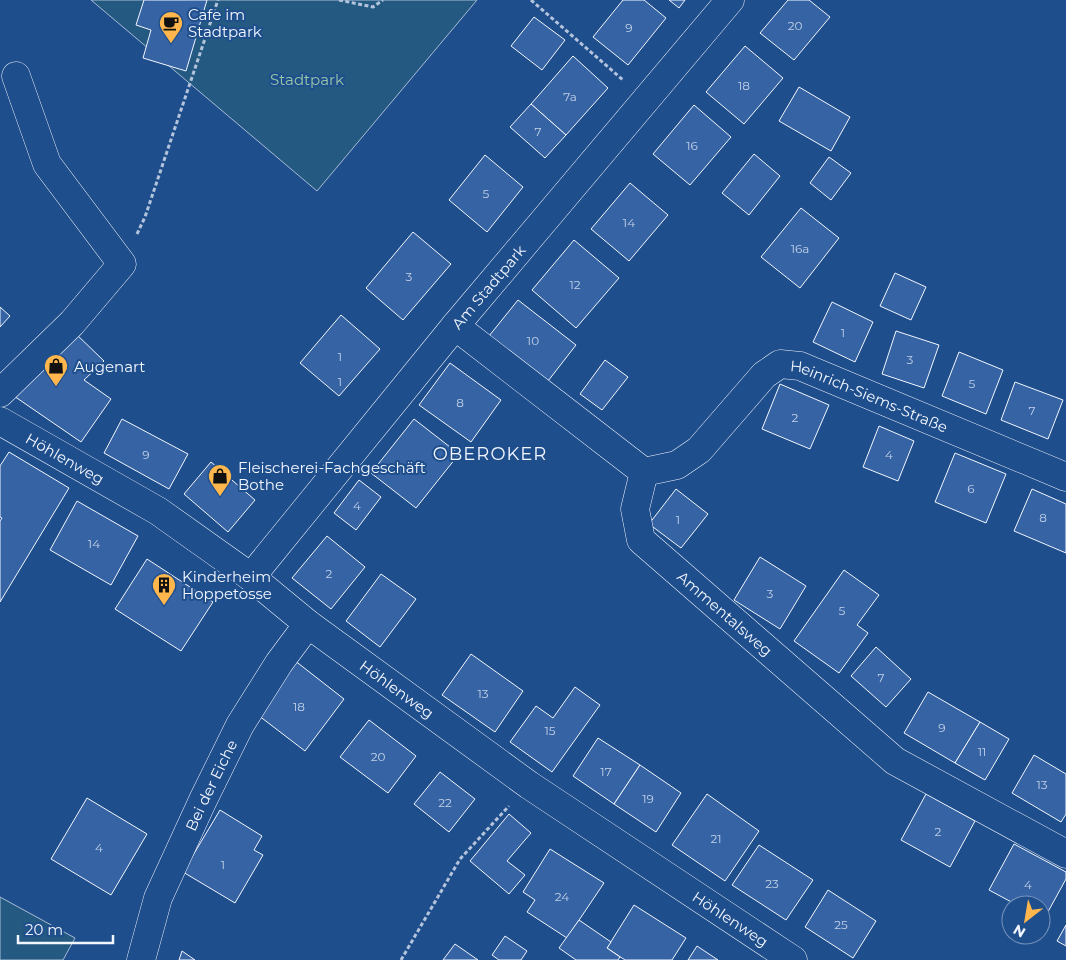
<svg xmlns="http://www.w3.org/2000/svg" width="1066" height="960" viewBox="0 0 1066 960" font-family="Montserrat,sans-serif">
<rect width="100%" height="100%" fill="#1f4e8c"/>
<g fill="#245a82" stroke="#a8bbd7">
<polygon points="91,0 477,0 317,191"/>
<polygon points="0,897 75,938 63,960 0,960"/>
</g>
<g fill="#3563a3" stroke="#f2f6ff">
<polygon points="144,0 207,0 186,71 143,58 151,30 136,25"/>
<polygon points="623,0 644,0 666,18 628,65 593,37"/>
<polygon points="669,0 685,0 679,8"/>
<polygon points="788,0 809,0 830,17 794,60 760,33"/>
<polygon points="534,17 565,40 542,70 511,46"/>
<polygon points="745,46 783,78 744,124 706,92"/>
<polygon points="573,56 608,88 566,135 531,104"/>
<polygon points="799,87 850,117 831,151 779,121"/>
<polygon points="531,104 566,135 545,158 510,127"/>
<polygon points="694,105 731,137 690,185 653,154"/>
<polygon points="754,154 780,176 749,215 722,193"/>
<polygon points="485,155 523,187 487,232 449,200"/>
<polygon points="829,157 851,173 831,200 810,183"/>
<polygon points="630,183 668,215 629,261 591,229"/>
<polygon points="801,208 839,238 800,288 761,257"/>
<polygon points="413,232 451,264 403,320 366,288"/>
<polygon points="574,240 619,278 576,328 532,290"/>
<polygon points="895,273 926,287 911,320 880,306"/>
<polygon points="518,300 576,345 548,381 489,336"/>
<polygon points="832,302 873,322 855,362 813,342"/>
<polygon points="0,307 10,316 0,327"/>
<polygon points="341,315 380,349 339,396 300,363"/>
<polygon points="73,331 104,361 84,380 111,399 81,442 11,394"/>
<polygon points="896,331 939,345 924,388 882,374"/>
<polygon points="959,352 1003,370 986,414 942,396"/>
<polygon points="605,360 628,377 602,410 580,394"/>
<polygon points="450,363 501,400 471,442 419,405"/>
<polygon points="1015,382 1063,400 1048,439 1001,420"/>
<polygon points="780,384 829,405 810,449 762,429"/>
<polygon points="122,419 188,454 169,489 104,453"/>
<polygon points="414,419 459,454 416,508 371,473"/>
<polygon points="879,426 914,441 898,481 863,467"/>
<polygon points="9,452 69,488 0,602 0,521 2,518 0,517 0,466"/>
<polygon points="955,453 1006,474 986,523 935,502"/>
<polygon points="211,462 255,500 228,532 184,494"/>
<polygon points="359,480 381,497 356,530 334,513"/>
<polygon points="676,489 708,514 681,548 649,524"/>
<polygon points="1032,489 1066,504 1066,553 1014,531"/>
<polygon points="77,501 138,536 111,585 50,550"/>
<polygon points="327,536 365,567 331,609 292,578"/>
<polygon points="760,557 806,586 780,629 734,600"/>
<polygon points="147,559 213,602 181,651 115,609"/>
<polygon points="844,570 879,595 857,625 868,633 839,673 794,641"/>
<polygon points="381,574 416,599 380,647 346,621"/>
<polygon points="876,647 911,679 886,707 851,676"/>
<polygon points="471,654 523,691 495,732 442,695"/>
<polygon points="294,660 344,699 305,751 254,712"/>
<polygon points="575,687 600,705 552,772 510,742 536,706 553,718"/>
<polygon points="928,692 980,722 955,763 904,733"/>
<polygon points="369,720 416,756 388,793 340,757"/>
<polygon points="980,722 1009,739 985,780 955,763"/>
<polygon points="598,738 640,765 614,804 573,776"/>
<polygon points="1034,755 1066,774 1066,814 1061,822 1012,793"/>
<polygon points="640,765 681,793 656,832 614,804"/>
<polygon points="440,772 475,799 449,832 414,804"/>
<polygon points="707,794 759,831 725,881 672,845"/>
<polygon points="926,794 975,821 950,867 901,840"/>
<polygon points="87,798 147,834 111,895 51,859"/>
<polygon points="220,810 262,836 254,850 263,855 235,903 183,872"/>
<polygon points="509,814 531,833 507,861 525,875 509,894 470,861"/>
<polygon points="1014,844 1066,872 1066,879 1044,919 1041,918 1041,905 1017,905 989,890"/>
<polygon points="759,845 813,880 786,920 732,885"/>
<polygon points="550,849 604,883 567,938 527,912 535,900 523,892"/>
<polygon points="828,890 876,921 853,958 805,927"/>
<polygon points="634,905 686,938 672,960 625,960 607,948"/>
<polygon points="579,920 611,942 607,948 620,957 618,960 576,960 559,948"/>
<polygon points="1066,925 1066,946 1057,941"/>
<polygon points="505,936 527,951 521,960 499,960 492,955"/>
<polygon points="455,944 478,960 443,960"/>
<polygon points="697,946 718,960 688,960"/>
<polygon points="182,951 195,960 179,960"/>
</g>
<g fill="none" stroke-linecap="round" stroke-linejoin="round">
<g stroke="#f2f6ff" stroke-width="29">
<g id="minor">
<path id="s1" d="M455,326L644,472L635,509L641,540L895,761L1066,854"/>
<polyline points="0,393 72,323 122,264 47,164 16,76"/>
<path id="s2" d="M0,421L158,511L251,577L308,624L529,785L793,960"/>
<path id="s3" d="M644,472L677,465L699,450L764,375L780,364L800,366L1066,477"/>
<path id="s4" d="M251,577L455,326L730,0"/>
<path id="s5" d="M141,960L158,898L203,800L240,725L279,663L308,624"/>
</g>
</g>
<g stroke="#b3c4dc" stroke-width="3" stroke-dasharray="4 2.5" stroke-linecap="butt">
<polyline points="339,0 373,7 383,0"/>
<polyline points="531,0 623,80"/>
<polyline points="137,234 145,217 218,0"/>
<polyline points="401,960 460,859 509,806"/>
</g>
<use href="#minor" stroke="#1f4e8c" stroke-width="28"/>
</g>
<defs>
<g id="cafe-pin" transform="scale(1.25)"><path d="M0 17L-7.5 6A9.5 9.5 0 1 1 7.5 6Z" fill="#ffb74d" stroke="#1f4e8c"/><path d="M-5.5-4.5H6V0H3Q3 3.5 0 3.5H-2.5Q-5.5 3.5-5.5 0ZM3-3.2v2h1.7v-2ZM-6 4.5H4V6H-6Z" fill="#111"/></g>
<g id="shop-pin" transform="scale(1.25)"><path d="M0 17L-7.5 6A9.5 9.5 0 1 1 7.5 6Z" fill="#ffb74d" stroke="#1f4e8c"/><path d="M-5-2.5h2.3a2.7 3.5 0 0 1 5.4 0H5L5.5 6h-11ZM-1.5-2.5h3a1.5 2.3 0 0 0-3 0Z" fill="#111"/></g>
<g id="building-pin" transform="scale(1.25)"><path d="M0 17L-7.5 6A9.5 9.5 0 1 1 7.5 6Z" fill="#ffb74d" stroke="#1f4e8c"/><path d="M-4-6H4V6H1V3H-1V6H-4ZM-2.5-4.3h1.7v1.8h-1.7ZM.8-4.3h1.7v1.8H.8ZM-2.5-1h1.7V.8h-1.7ZM.8-1h1.7V.8H.8Z" fill="#111"/></g>
</defs>
<g fill-rule="evenodd">
<use href="#cafe-pin" x="171" y="23"/>
<use href="#shop-pin" x="56" y="366"/>
<use href="#shop-pin" x="220" y="476"/>
<use href="#building-pin" x="164" y="585"/>
</g>
<g text-anchor="middle" dominant-baseline="central" stroke-width="4" stroke-linejoin="round" paint-order="stroke">
<g font-size="12" fill="#c3d1e8">
<text x="795" y="25">20</text>
<text x="629" y="27">9</text>
<text x="744" y="85">18</text>
<text x="570" y="96">7a</text>
<text x="538" y="131">7</text>
<text x="692" y="145">16</text>
<text x="486" y="193">5</text>
<text x="629" y="222">14</text>
<text x="800" y="248">16a</text>
<text x="409" y="276">3</text>
<text x="575" y="284">12</text>
<text x="843" y="332">1</text>
<text x="533" y="340">10</text>
<text x="340" y="356">1</text>
<text x="910" y="359">3</text>
<text x="340" y="381">1</text>
<text x="972" y="383">5</text>
<text x="460" y="402">8</text>
<text x="1032" y="410">7</text>
<text x="795" y="417">2</text>
<text x="146" y="454">9</text>
<text x="889" y="454">4</text>
<text x="971" y="488">6</text>
<text x="357" y="505">4</text>
<text x="1043" y="517">8</text>
<text x="678" y="519">1</text>
<text x="94" y="543">14</text>
<text x="329" y="573">2</text>
<text x="770" y="593">3</text>
<text x="842" y="610">5</text>
<text x="881" y="677">7</text>
<text x="483" y="693">13</text>
<text x="299" y="706">18</text>
<text x="942" y="727">9</text>
<text x="550" y="730">15</text>
<text x="982" y="751">11</text>
<text x="378" y="756">20</text>
<text x="606" y="771">17</text>
<text x="1042" y="784">13</text>
<text x="648" y="798">19</text>
<text x="445" y="802">22</text>
<text x="938" y="831">2</text>
<text x="716" y="838">21</text>
<text x="99" y="847">4</text>
<text x="223" y="864">1</text>
<text x="772" y="883">23</text>
<text x="1028" y="884">4</text>
<text x="562" y="896">24</text>
<text x="841" y="924">25</text>
</g>
<g font-size="15" fill="#f2f6ff" stroke="#1f4e8c" text-anchor="start">
<text x="188" y="14">Cafe im<tspan x="188" dy="17">Stadtpark</tspan></text>
<text x="74" y="366">Augenart</text>
<text x="238" y="467">Fleischerei-Fachgeschäft<tspan x="238" dy="17">Bothe</tspan></text>
<text x="182" y="576">Kinderheim<tspan x="182" dy="17">Hoppetosse</tspan></text>
</g>
<g font-size="15" fill="#97c8a6" stroke="#1f4e8c">
<text x="307" y="79">Stadtpark</text>
</g>
<g font-size="15" fill="#f2f6ff" stroke="#1f4e8c">
<text stroke="none"><textPath href="#s4" startOffset="375">Am Stadtpark</textPath></text>
<text stroke="none"><textPath href="#s3" startOffset="274">Heinrich-Siems-Straße</textPath></text>
<text stroke="none"><textPath href="#s2" startOffset="75">Höhlenweg</textPath></text>
<text stroke="none"><textPath href="#s1" startOffset="420">Ammentalsweg</textPath></text>
<text stroke="none"><textPath href="#s2" startOffset="480">Höhlenweg</textPath></text>
<text stroke="none"><textPath href="#s5" startOffset="189">Bei der Eiche</textPath></text>
<text stroke="none"><textPath href="#s2" startOffset="885">Höhlenweg</textPath></text>
</g>
<g font-size="18" letter-spacing="1" fill="#f2f6ff" stroke="#1f4e8c">
<text x="490" y="454">OBEROKER</text>
</g>
</g>
<g transform="translate(1026 920) rotate(211)"><circle r="24" fill="#1f4e8c" stroke="#7391ba"/>
<path d="M0-4L9 19L0 12L-9 19Z" fill="#ffb74d"/>
<text y="-8" font-size="14" font-weight="bold" text-anchor="middle" fill="#f2f6ff">N</text>
</g>
<path d="M18 935v8h95v-8" fill="none" stroke="#f2f6ff" stroke-width="2.5"/>
<text x="25" y="935" font-size="15" fill="#f2f6ff" stroke="#1f4e8c" stroke-width="4" paint-order="stroke">20 m</text>
</svg>
